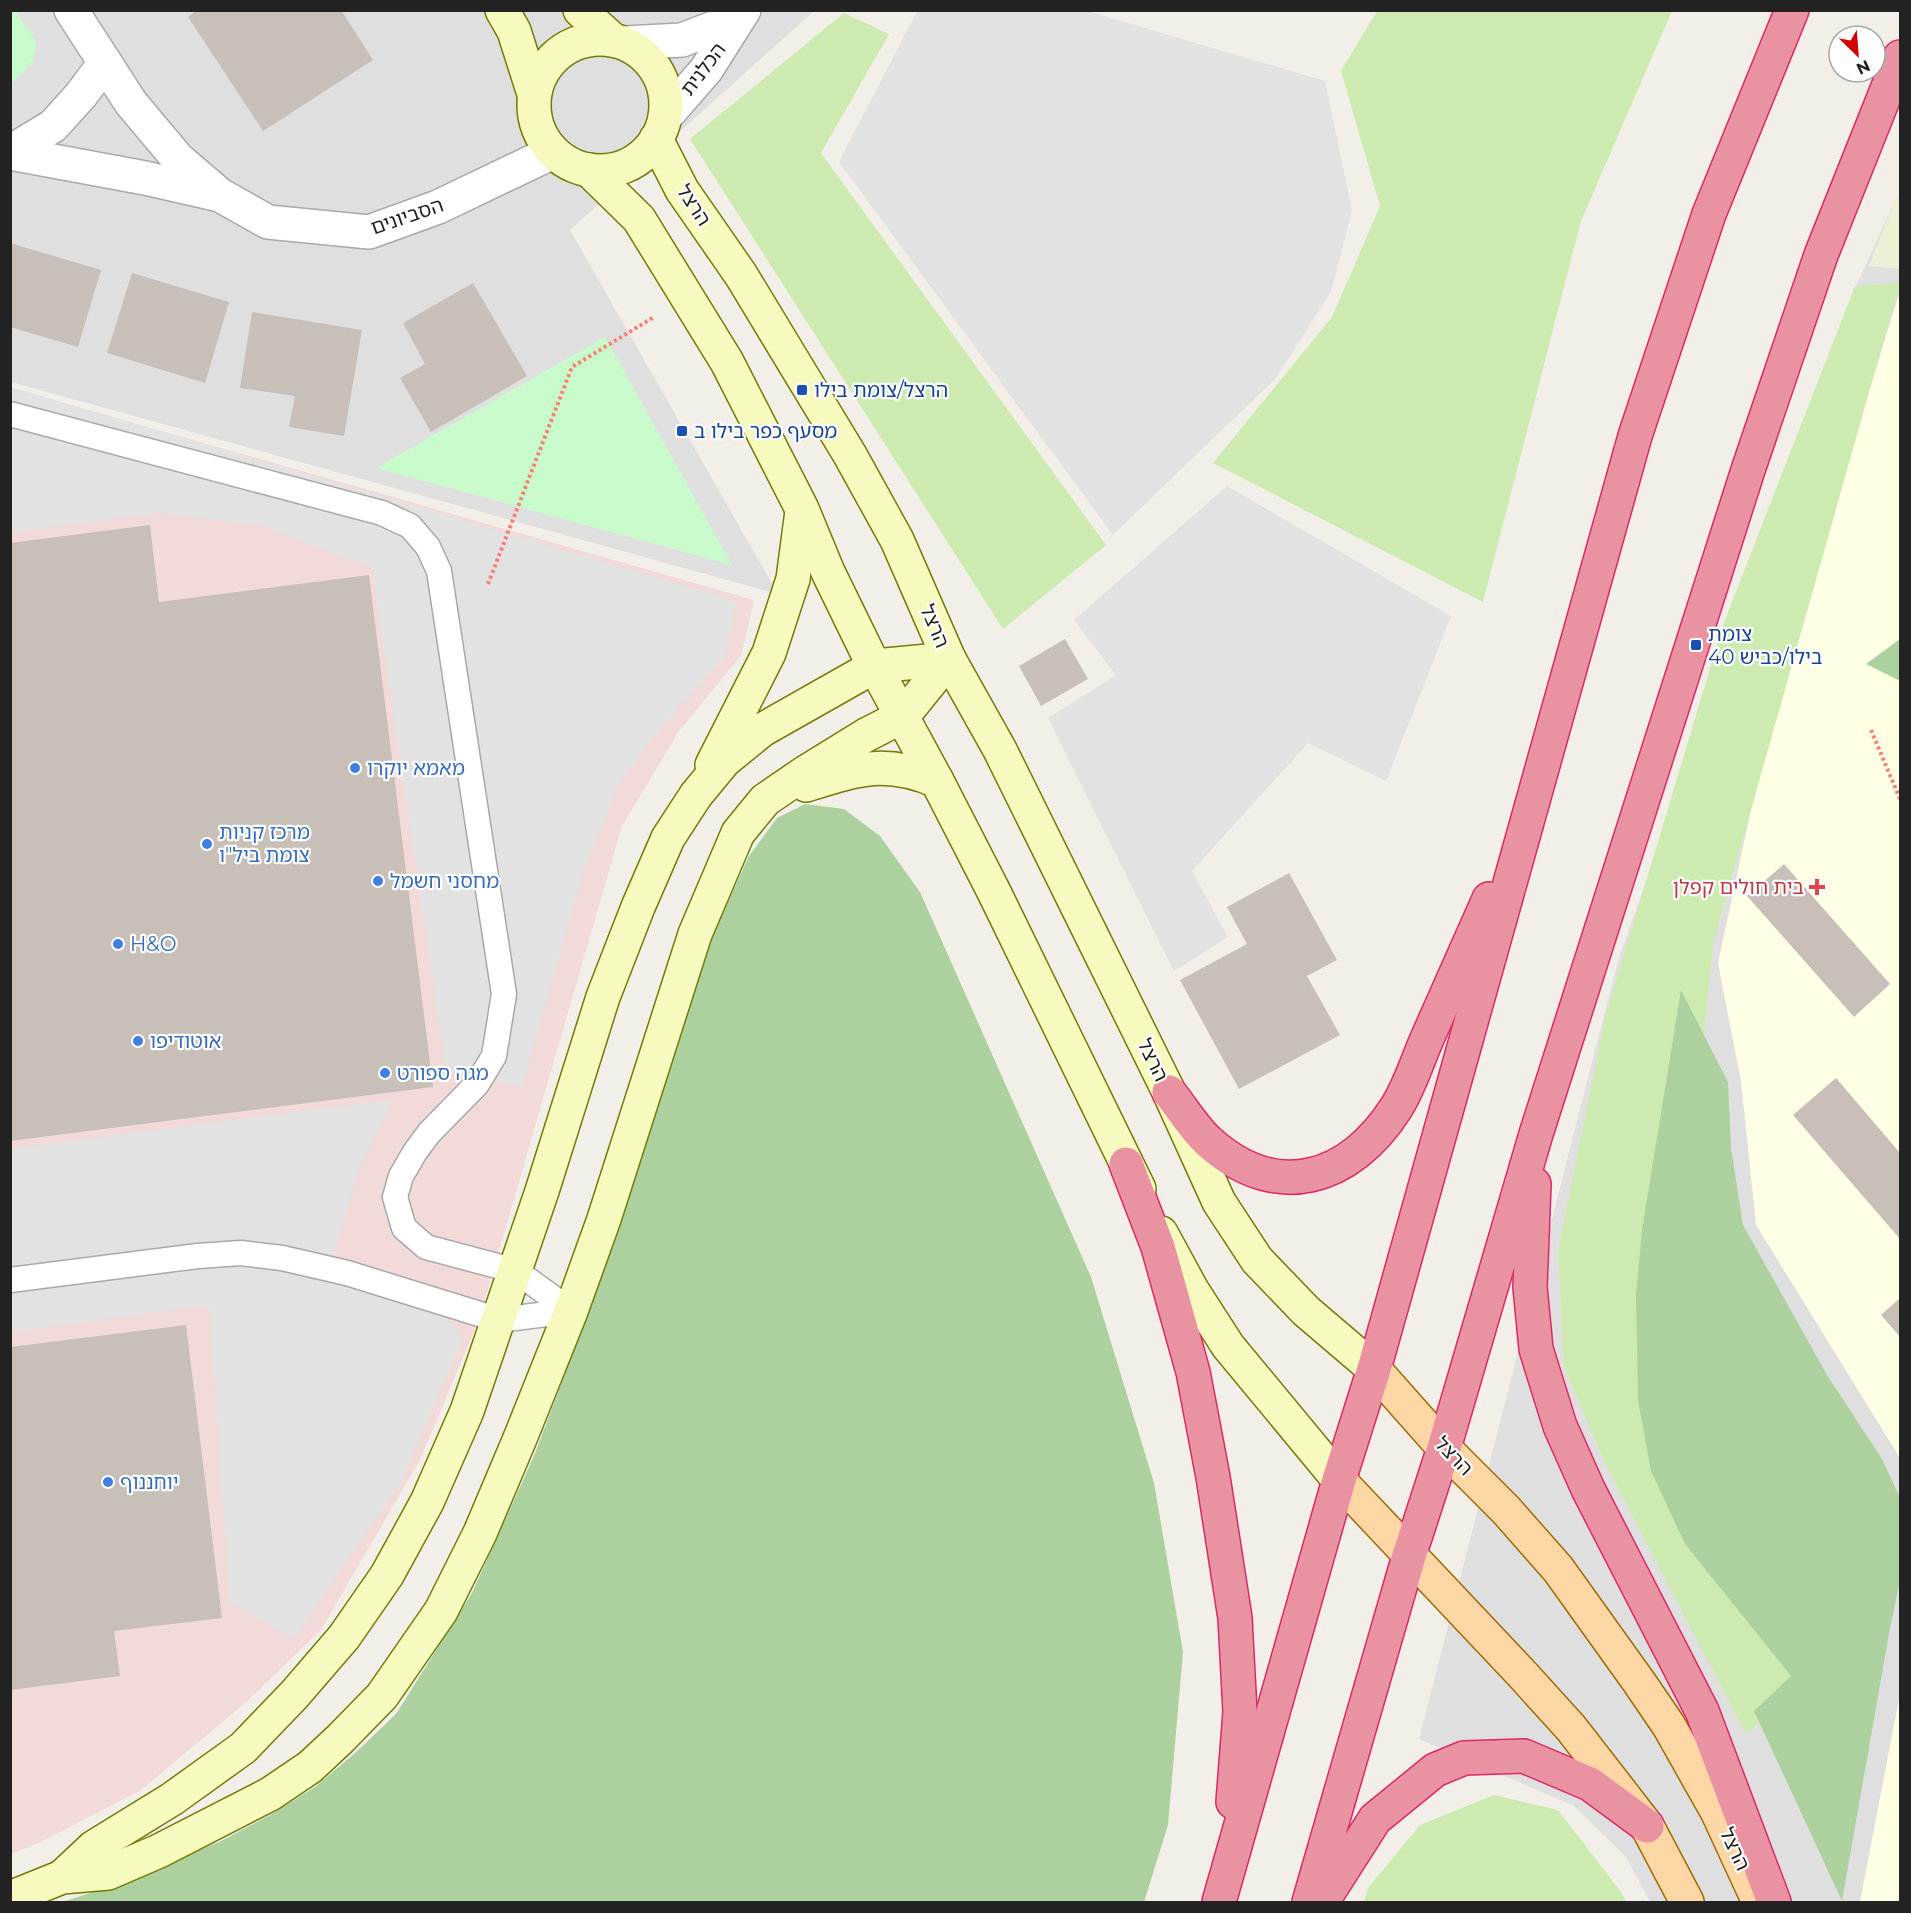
<svg xmlns="http://www.w3.org/2000/svg" width="1911" height="1913" viewBox="0 0 1911 1913" font-family="Montserrat,'Noto Sans Hebrew',sans-serif">
<rect width="100%" height="100%" fill="#f2efe9"/>
<g fill="#e0dfdf">
<polygon points="10,11 814,11 570,230 778,594 11,382"/>
<polygon points="1900,190 1900,1902 1650,1902 1626,1857 1574,1806 1419,1739 1618,961 1856,286"/>
</g>
<polygon fill="#f2dad9" points="11,388 754,600 741,656 679,731 622,826 479,1320 420,1460 321,1630 243,1705 141,1790 43,1841 11,1854"/>
<g fill="#ffffe5">
<polygon points="1900,291 1900,1458 1756,1225 1741,1081 1718,963 1751,810 1815,566"/>
<polygon points="1900,1694 1900,1902 1860,1902"/>
</g>
<polygon fill="#eef0d5" points="1900,188 1900,269 1869,266"/>
<g fill="#cdebb0">
<polygon points="1377,11 1672,11 1581,221 1483,602 1213,463 1332,317 1380,206 1341,71"/>
<polygon points="844,13 889,34 821,153 1106,545 1003,629 690,139"/>
<polygon points="1900,283 1713,944 1697,1106 1803,1686 1746,1734 1605,1463 1564,1367 1558,1251 1605,1018 1723,625 1855,286"/>
<polygon points="1494,1795 1558,1810 1621,1892 1626,1902 1364,1902 1368,1888 1420,1825"/>
</g>
<g fill="#add19e">
<polygon points="1900,639 1900,681 1866,664"/>
<polygon points="805,804 844,809 880,836 920,892 1091,1277 1154,1483 1183,1652 1168,1825 1144,1902 62,1902 109,1887 219,1842 270,1815 315,1787 355,1753 396,1714 472,1593 534,1456 600,1281 714,933 749,856 777,818"/>
<polygon points="1681,990 1728,1082 1731,1148 1743,1225 1827,1375 1882,1459 1900,1498 1900,1581 1890,1628 1842,1901 1754,1711 1791,1676 1685,1544 1651,1471 1638,1401 1636,1294 1642,1230"/>
</g>
<g fill="#c8facc">
<polygon points="11,10 16,11 36,42 33,61 11,85"/>
<polygon points="605,337 732,565 376,468"/>
</g>
<g fill="#e2e2e2">
<polygon points="917,11 1087,11 1325,81 1352,210 1331,292 1276,378 1113,535 839,162"/>
<polygon points="10,387 736,601 725,657 678,707 619,783 582,875 522,1086 446,1071 372,568 260,525 159,513 11,532"/>
<polygon points="1227,486 1451,616 1386,781 1308,743 1192,871 1228,937 1174,971 1048,718 1116,675 1074,620"/>
<polygon points="392,1100 358,1172 326,1279 443,1317 463,1338 401,1482 293,1639 230,1601 209,1305 11,1332 10,1149"/>
</g>
<g fill="#c7bfb8">
<polygon points="198,10 341,10 373,60 263,131 188,17"/>
<polygon points="10,243 101,270 78,347 10,327"/>
<polygon points="132,273 229,302 205,383 107,353"/>
<polygon points="473,283 527,376 431,432 400,378 425,364 403,323"/>
<polygon points="252,312 362,330 344,436 289,427 295,396 240,388"/>
<polygon points="150,525 159,602 369,575 433,1087 10,1141 10,543"/>
<polygon points="1065,639 1088,679 1041,706 1019,666"/>
<polygon points="1784,864 1890,984 1854,1017 1747,896"/>
<polygon points="1289,873 1337,960 1307,976 1340,1035 1239,1089 1180,980 1247,944 1227,907"/>
<polygon points="1836,1078 1900,1153 1900,1239 1793,1115"/>
<polygon points="1900,1298 1900,1337 1881,1315"/>
<polygon points="186,1325 222,1618 114,1631 120,1676 10,1690 10,1347"/>
</g>
<g fill="none" stroke-linecap="round" stroke-linejoin="round">
<g stroke="#a9a9a9" stroke-width="27">
<g id="lane">
<polyline points="10,414 382,513 410,526 428,547 439,571 504,994 494,1056 477,1084 429,1133 415,1152 401,1176 395,1197 404,1228 426,1247 516,1271 571,1311"/>
<polyline points="10,1280 198,1256 241,1253 282,1258 347,1273 499,1320 571,1311"/>
</g>
</g>
<g stroke="#a9a9a9" stroke-width="36">
<g id="street">
<polyline points="71,10 131,103 178,159 220,195 268,222 369,232 438,207 553,152"/>
<polyline points="625,43 682,40 737,19"/>
<polyline points="665,117 706,70 744,10"/>
<polyline points="10,152 53,126 81,95 105,63"/>
<polyline points="10,153 145,178 215,194"/>
</g>
</g>
<g stroke="#707d05" stroke-width="36">
<g id="secondary">
<polyline points="502,10 514,31 534,94"/>
<polyline points="580,10 613,40"/>
<circle cx="600" cy="105" r="66"/>
<polyline points="656,139 682,190 741,275 850,455 897,540 949,659 1000,750 1169,1092 1219,1202 1257,1260 1306,1311 1374,1369"/>
<polyline points="589,170 639,219 727,362 802,509 828,572 868,654 937,781 994,892 1139,1189"/>
<polyline points="712,765 769,653 793,579 802,511"/>
<path d="M806,785C857,769 886,759 937,781"/>
<polyline points="1161,1233 1192,1290 1228,1346 1339,1480"/>
<polyline points="62,1877 94,1847 172,1799 243,1748 294,1695 344,1637 387,1575 427,1502 467,1411 542,1191 603,997 638,907 668,838 696,795 724,761 762,730 875,666 949,659"/>
<polyline points="10,1898 62,1877 108,1873 159,1851 270,1794 310,1767 340,1739 382,1696 441,1611 480,1533 521,1436 571,1311 604,1219 695,934 738,833 765,800 806,772 866,735 903,716 949,659"/>
</g>
</g>
<g stroke="#a06b00" stroke-width="36">
<g id="primary">
<polyline points="1374,1369 1444,1448 1506,1510 1558,1569 1639,1682 1669,1726 1718,1813 1759,1902"/>
<polyline points="1339,1480 1523,1675 1571,1728 1647,1826 1687,1902"/>
</g>
</g>
<g stroke="#dc2a67" stroke-width="36">
<g id="highway">
<path d="M1169,1092C1182,1108 1194,1129 1209,1142C1277,1203 1350,1180 1396,1108C1409,1088 1417,1062 1426,1041C1447,993 1468,946 1489,899"/>
<polyline points="1126,1164 1158,1247 1193,1372 1213,1477 1235,1618 1240,1712 1233,1802"/>
<polyline points="1534,1184 1530,1287 1536,1349 1560,1426 1588,1489 1702,1711 1774,1902"/>
<polyline points="1219,1902 1339,1480 1374,1369 1635,436 1709,214 1792,10"/>
<polyline points="1309,1902 1409,1556 1444,1448 1536,1134 1748,470 1821,255 1900,57"/>
<polyline points="1322,1902 1375,1819 1435,1770 1464,1758 1524,1756 1590,1784 1647,1826"/>
</g>
</g>
<g stroke="#fa8072" stroke-width="4" stroke-dasharray="3 3" stroke-linecap="butt">
<polyline points="488,584 572,367 654,317"/>
<polyline points="1871,730 1900,799"/>
</g>
<use href="#lane" stroke="#fff" stroke-width="24"/>
<use href="#street" stroke="#fff" stroke-width="33"/>
<use href="#secondary" stroke="#f7fabf" stroke-width="33"/>
<use href="#primary" stroke="#fcd6a4" stroke-width="33"/>
<use href="#highway" stroke="#e892a2" stroke-width="33"/>
</g>
<g fill="#1a4fb4" stroke="#fff" stroke-width="2">
<rect x="796" y="384" width="12" height="12" rx="3"/>
<rect x="676" y="425" width="12" height="12" rx="3"/>
<rect x="1690" y="639" width="12" height="12" rx="3"/>
</g>
<g fill="#3f7fe0" stroke="#fff" stroke-width="2">
<circle cx="355" cy="768" r="6"/>
<circle cx="207" cy="844" r="6"/>
<circle cx="378" cy="881" r="6"/>
<circle cx="118" cy="944" r="6"/>
<circle cx="138" cy="1041" r="6"/>
<circle cx="385" cy="1073" r="6"/>
<circle cx="108" cy="1482" r="6"/>
</g>
<path fill="#e0444e" stroke="#fff" stroke-width="2" d="M1814 878h6v6h6v6h-6v6h-6v-6h-6v-6h6z"/>
<g text-anchor="middle" dominant-baseline="central" stroke-width="4.5" stroke-linejoin="round" paint-order="stroke">
<g font-size="20" fill="#222" stroke="#fff">
<text transform="translate(703 69) rotate(-53)">הכלנית</text>
<text transform="translate(694 205) rotate(57)">הרצל</text>
<text transform="translate(407 216) rotate(-19)">הסביונים</text>
<text transform="translate(935 626) rotate(67)">הרצל</text>
<text transform="translate(1153 1060) rotate(64)">הרצל</text>
<text transform="translate(1454 1456) rotate(46)">הרצל</text>
<text transform="translate(1735 1849) rotate(65)">הרצל</text>
</g>
<g font-size="20" fill="#164399" stroke="#fff" text-anchor="start">
<text x="814" y="390">הרצל/צומת בילו</text>
<text x="694" y="431">מסעף כפר בילו ב</text>
<text x="1708" y="634">צומת<tspan x="1708" dy="23">בילו/כביש 40</tspan></text>
</g>
<g font-size="20" fill="#366cbe" stroke="#fff" text-anchor="start">
<text x="367" y="768">מאמא יוקרו</text>
<text x="219" y="832">מרכז קניות<tspan x="219" dy="23">צומת ביל"ו</tspan></text>
<text x="390" y="881">מחסני חשמל</text>
<text x="130" y="944">H&amp;O</text>
<text x="150" y="1041">אוטודיפו</text>
<text x="397" y="1073">מגה ספורט</text>
<text x="120" y="1482">יוחננוף</text>
</g>
<g font-size="20" fill="#be3a42" stroke="#fff" text-anchor="end">
<text x="1804" y="887">בית חולים קפלן</text>
</g>
</g>
<rect width="1911" height="1913" fill="none" stroke="#222222" stroke-width="24"/>
<g transform="translate(1857 54) rotate(155)"><circle r="28" fill="#ffffff" stroke="#a7a7a7" stroke-width="1.5"/>
<path d="M0-4.5L10 22L0 15L-10 22Z" fill="#d40000"/>
<text y="-9" font-size="16" font-weight="bold" text-anchor="middle" fill="#222222">N</text>
</g>
</svg>
